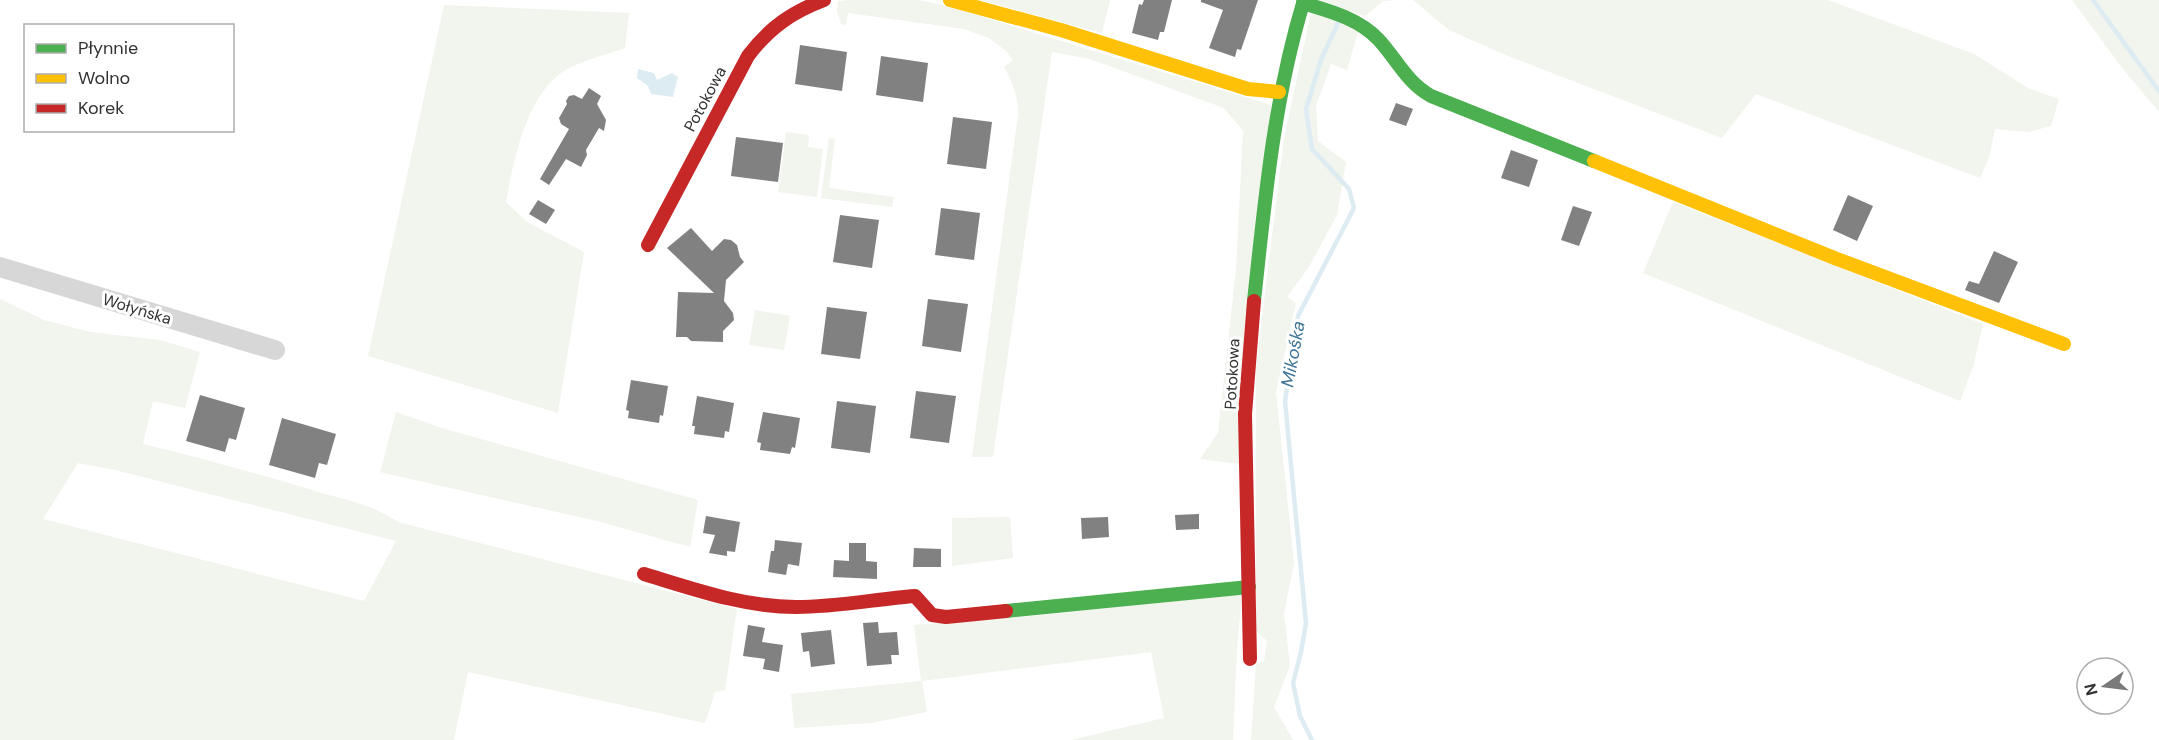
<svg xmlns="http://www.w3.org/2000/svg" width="2159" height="740" viewBox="0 0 2159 740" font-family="'DM Sans',sans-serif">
<rect width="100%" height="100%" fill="#fff"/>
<g fill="#f1f5ed" fill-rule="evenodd">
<path d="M848,0H917L943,5L1271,105L1239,464L1200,459L1218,433L1236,269L1243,131L1224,108L1090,59L1052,52L993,457H972L1018,115C1018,97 1013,82 1004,67L1013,60L1005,50L989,38L964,29L848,13L846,25L841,24L837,11L838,1Z"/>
<polygon points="980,0 1110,0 1102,33"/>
<polygon points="1317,0 1397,0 1383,1 1365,16"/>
<polygon points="1413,0 1828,0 1974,54 2028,88 2059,99 2051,126 2028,132 1995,129 1989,158 1980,178 1756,94 1722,138 1508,56 1449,30"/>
<polygon points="2072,0 2159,0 2159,112 2123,69"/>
<path d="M444,5L629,13L625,48C608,54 582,61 567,69C526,93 514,159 506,202L527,222L584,252L558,413L368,356Z"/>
<polygon points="1311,13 1359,28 1347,70 1331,64 1316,106 1318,141 1346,162 1337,215 1309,267 1287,297 1296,303 1276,392 1294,563 1284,613 1290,666 1274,707 1293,740 1251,740 1256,664 1264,661 1267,641 1256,631 1256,367 1284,138"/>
<polygon points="786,132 809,135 808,147 823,149 817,197 778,192"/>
<polygon points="829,138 835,139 829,188 894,197 892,207 821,198"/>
<polygon points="1673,202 1983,324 1973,367 1960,401 1643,273"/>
<path d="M0,299L44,320L90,332L160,340L200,352L185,408L153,401L143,444C200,458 256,473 312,490C340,499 373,504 398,522L737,609L725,690L715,692L705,723L468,672L454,740H0ZM78,463L115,470L396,541L364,601L43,519Z"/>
<polygon points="755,310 790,316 784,350 749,345"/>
<polygon points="396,412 442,428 698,500 690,547 601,522 380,472"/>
<polygon points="1010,517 1013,558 952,566 952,518"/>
<polygon points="1242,594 1237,648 1233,740 1071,740 1164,718 1151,652 922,681 927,712 871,723 794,728 791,694 921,681 914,625 1044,615"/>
</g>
<polygon fill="#ddebf3" points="638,69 654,73 657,80 672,73 678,77 673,97 651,94 648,86 637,78"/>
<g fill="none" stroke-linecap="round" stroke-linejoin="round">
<g stroke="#ddebf3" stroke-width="4.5">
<polyline points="2093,0 2159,91"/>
<polyline points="1312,740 1300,716 1293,683 1301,652 1306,623 1285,401 1298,316 1354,208 1349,189 1312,149 1306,109 1321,60 1338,23"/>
</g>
</g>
<g fill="#818181">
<polygon points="1144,0 1172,0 1164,32 1160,32 1158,40 1132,33 1139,4 1142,5"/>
<polygon points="1201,0 1258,0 1241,50 1237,49 1235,57 1209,48 1223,10 1201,2"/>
<polygon points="800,45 847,52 842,91 795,84"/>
<polygon points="881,56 928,63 923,102 876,95"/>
<polygon points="589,88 601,96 597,104 606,120 604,131 599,128 586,150 587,155 581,167 566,159 549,185 540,179 569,129 561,124 559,118 567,104 566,101 569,96 574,95 582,99"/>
<polygon points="1396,103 1413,109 1406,126 1389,120"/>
<polygon points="953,117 992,122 986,169 947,164"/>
<polygon points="736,137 783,143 778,182 731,176"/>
<polygon points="1511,150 1538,160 1529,187 1501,178"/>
<polygon points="1848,195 1873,206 1857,241 1833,230"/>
<polygon points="538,200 555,210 546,224 529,214"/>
<polygon points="1573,206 1592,212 1579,246 1561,240"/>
<polygon points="941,208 980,213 974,260 935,255"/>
<polygon points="840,215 879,220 872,268 833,262"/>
<polygon points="691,228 712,251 724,239 731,240 737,245 740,257 744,262 726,280 724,301 733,313 734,320 723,331 723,342 691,341 687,337 676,337 678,292 714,293 667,248"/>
<polygon points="1994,251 2018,262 1999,303 1965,290 1969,281 1979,284"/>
<polygon points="928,299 968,304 961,352 922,346"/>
<polygon points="827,307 867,312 860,359 821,354"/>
<polygon points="631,380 668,386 663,416 660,415 659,423 628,418 629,411 626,410"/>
<polygon points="916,391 956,396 949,443 910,438"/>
<polygon points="200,395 245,408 236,440 229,438 225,452 186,441"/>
<polygon points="697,396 734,403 729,432 725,431 724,438 694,434 695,426 692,426"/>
<polygon points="837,401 876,406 870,453 831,448"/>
<polygon points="763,412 800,418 795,448 792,447 790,454 760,450 761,443 757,442"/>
<polygon points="282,418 336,434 327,465 319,463 315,478 269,465"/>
<polygon points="1199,514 1199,529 1176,530 1175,515"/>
<polygon points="706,516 740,522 735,552 727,551 727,556 709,553 715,535 703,533"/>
<polygon points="1108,517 1109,537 1082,539 1081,518"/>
<polygon points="775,540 802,543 799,566 788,564 786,575 768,572 771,551 774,551"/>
<polygon points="849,543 866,543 866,561 877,562 877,579 833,577 834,560 849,561"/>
<polygon points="914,548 941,549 941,567 913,567"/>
<polygon points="878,622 879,633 897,632 899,655 891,655 892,664 867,666 863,623"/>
<polygon points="748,625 765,628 762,642 783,645 779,672 763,669 765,659 743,656"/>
<polygon points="831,630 835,664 811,667 809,651 803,652 801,633"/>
</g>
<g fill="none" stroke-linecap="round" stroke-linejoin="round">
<polyline stroke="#d7d7d7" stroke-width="20" points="0,267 275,350"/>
<g stroke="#4caf50" stroke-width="14">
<path d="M1303,3C1329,11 1358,18 1378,39C1396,58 1406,82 1431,96L1594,161"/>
<path d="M1254,301C1265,199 1274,98 1304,0"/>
<polyline points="1006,611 1249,587"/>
</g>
<g stroke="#ffc107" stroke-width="14">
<polyline points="950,0 1061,30 1248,89 1279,92"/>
<polyline points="1594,161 1837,259 2064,344"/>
</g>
<g stroke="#c62828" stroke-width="14">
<path d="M648,245L748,56C769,28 792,12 824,0"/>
<path d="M644,574C693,589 744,607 796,607C836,607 876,599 915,596L932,615L946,617L1006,611"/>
<polyline points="1250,659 1245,414 1254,301"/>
</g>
</g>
<g text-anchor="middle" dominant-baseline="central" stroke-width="6" stroke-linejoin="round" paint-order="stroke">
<g font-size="16" fill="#333" stroke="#fff">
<text transform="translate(705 99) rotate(-62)">Potokowa</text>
<text transform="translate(137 309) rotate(17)">Wołyńska</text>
<text transform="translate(1232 374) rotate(-87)">Potokowa</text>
</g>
<g font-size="18" font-style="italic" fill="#3f7597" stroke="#fff">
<text transform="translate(1293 354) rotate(-80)">Mikośka</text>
</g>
</g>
<rect x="24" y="24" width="210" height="108" fill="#ffffff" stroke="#adadad" stroke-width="1.5"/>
<rect x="36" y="44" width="30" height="9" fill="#4caf50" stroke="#adadad" stroke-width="1.5"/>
<text x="78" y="54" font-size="18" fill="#333333">Płynnie</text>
<rect x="36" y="74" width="30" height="9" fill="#ffc107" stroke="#adadad" stroke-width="1.5"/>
<text x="78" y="84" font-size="18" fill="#333333">Wolno</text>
<rect x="36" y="104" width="30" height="9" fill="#c62828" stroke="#adadad" stroke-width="1.5"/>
<text x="78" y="114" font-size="18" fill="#333333">Korek</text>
<g transform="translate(2105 686) rotate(256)"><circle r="28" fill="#ffffff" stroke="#adadad" stroke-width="1.5"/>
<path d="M0-4.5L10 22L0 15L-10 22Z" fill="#7a7a7a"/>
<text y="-9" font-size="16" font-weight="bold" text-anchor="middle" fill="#333333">N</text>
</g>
</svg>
